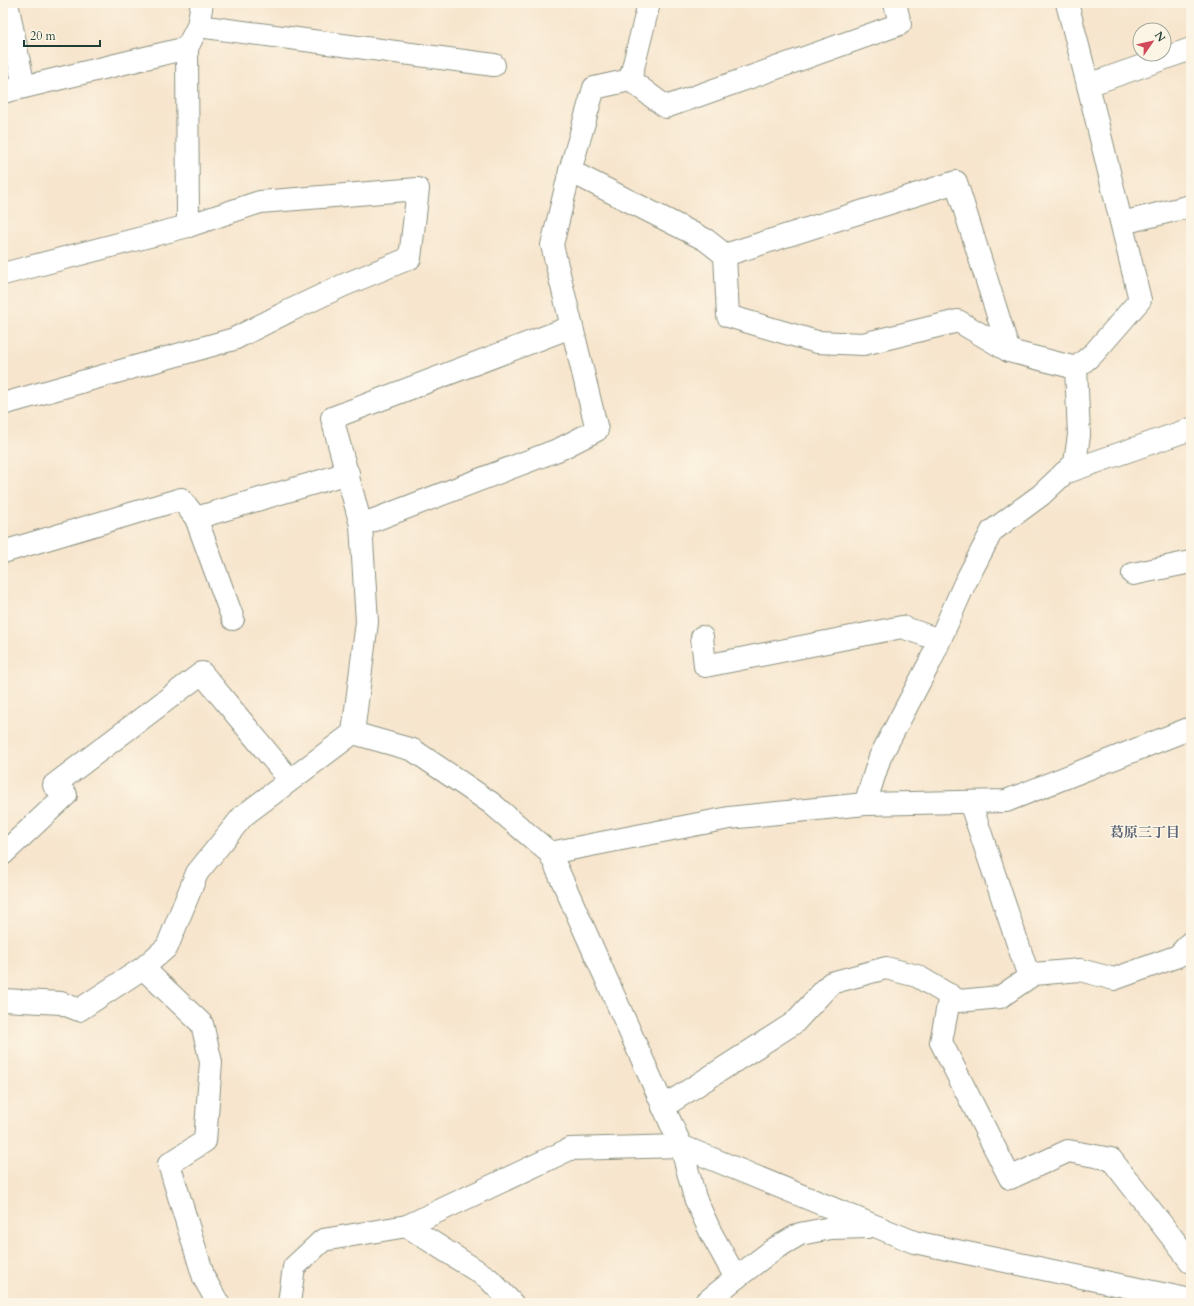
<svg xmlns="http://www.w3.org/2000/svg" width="1194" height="1306" viewBox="0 0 1194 1306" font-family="Cardo,'Noto Serif JP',serif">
<rect width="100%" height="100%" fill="#fcf5e5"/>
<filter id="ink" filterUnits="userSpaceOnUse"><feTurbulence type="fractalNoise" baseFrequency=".025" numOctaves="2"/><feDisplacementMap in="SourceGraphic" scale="8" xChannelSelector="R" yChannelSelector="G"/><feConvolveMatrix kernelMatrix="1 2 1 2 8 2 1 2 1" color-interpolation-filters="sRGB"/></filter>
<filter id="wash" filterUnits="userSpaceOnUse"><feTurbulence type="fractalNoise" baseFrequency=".012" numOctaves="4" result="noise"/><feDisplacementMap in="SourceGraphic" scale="16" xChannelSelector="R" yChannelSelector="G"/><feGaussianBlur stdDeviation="0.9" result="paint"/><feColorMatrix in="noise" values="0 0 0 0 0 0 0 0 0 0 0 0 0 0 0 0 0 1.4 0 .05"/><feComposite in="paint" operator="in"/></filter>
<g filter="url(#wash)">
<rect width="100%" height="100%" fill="#f7e5cd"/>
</g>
<g filter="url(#ink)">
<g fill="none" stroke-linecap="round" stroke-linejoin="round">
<g stroke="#8b9180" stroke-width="24">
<g id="minor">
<polyline points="7,3 24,87"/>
<polyline points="1067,3 1088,85 1140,300 1094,353 1076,368"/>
<polyline points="198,26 494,65"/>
<polyline points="630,80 649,3"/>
<polyline points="1088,85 1191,49"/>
<polyline points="3,92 187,48"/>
<polyline points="570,171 706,240 725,255 728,316 817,342 863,344 958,321 1009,351 1076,368"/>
<polyline points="1122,223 1191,206"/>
<polyline points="188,226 187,48 198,26 202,3"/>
<polyline points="725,255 956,182 1009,351"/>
<polyline points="3,274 188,226 260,202 418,189 410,258 344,285 289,311 234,339 3,404"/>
<polyline points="1064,473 1191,429"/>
<polyline points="196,518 233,619"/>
<polyline points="361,525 560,449 597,430 552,245 570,171 594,88 630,80 666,107 900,24 895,3"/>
<polyline points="3,552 181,499 196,518 348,473"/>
<polyline points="1133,574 1191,562"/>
<polyline points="702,637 705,666 902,627 939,640"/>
<polyline points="353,733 413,750 491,803 550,853 681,1146 695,1198 711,1233 736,1278 705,1303"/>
<polyline points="970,802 1026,968"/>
<polyline points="865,804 880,757 930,662 964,585 992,531 1041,495 1075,463 1079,435 1076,368"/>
<polyline points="550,853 729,818 865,804 1006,801 1191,728"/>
<polyline points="3,854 66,795 54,785 202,673 290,780"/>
<polyline points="143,968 202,1024 211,1062 205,1141 169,1164 204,1278 218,1303"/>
<polyline points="950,995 941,1042 1010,1178 1068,1151 1111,1159 1191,1262"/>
<polyline points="3,1000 61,1003 79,1010 143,968 167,947 197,873 243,816 353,733 367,622 361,525 332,418 571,327"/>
<polyline points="663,1107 794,1023 831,983 886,968 917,976 959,1001 1000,997 1034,974 1080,970 1114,979 1178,956 1191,942"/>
<polyline points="407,1226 488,1278 512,1303"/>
<polyline points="736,1278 774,1249 800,1234 831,1228 868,1227"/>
<polyline points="289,1303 294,1267 323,1240 407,1226 570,1149 681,1146 914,1242 1191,1300"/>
</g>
</g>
<use href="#minor" stroke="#fff" stroke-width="22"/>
</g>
</g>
<g text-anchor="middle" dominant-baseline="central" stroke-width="3" stroke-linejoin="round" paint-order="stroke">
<g font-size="14" font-weight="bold" fill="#5d6676" stroke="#fcf5e5">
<text x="1145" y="832">葛原三丁目</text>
</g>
</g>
<rect width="1194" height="1306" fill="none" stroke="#fcf5e5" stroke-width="16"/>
<g transform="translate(1152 42) rotate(56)"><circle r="19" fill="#fcf5e5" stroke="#a4ab9e"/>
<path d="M0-3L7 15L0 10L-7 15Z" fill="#d1495b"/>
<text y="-6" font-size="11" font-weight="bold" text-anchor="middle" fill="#1f3d34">N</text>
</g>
<path d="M24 40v6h76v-6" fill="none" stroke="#1f3d34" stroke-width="2"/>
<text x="30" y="40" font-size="12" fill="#1f3d34" stroke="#fcf5e5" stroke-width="3" paint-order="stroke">20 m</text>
</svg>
